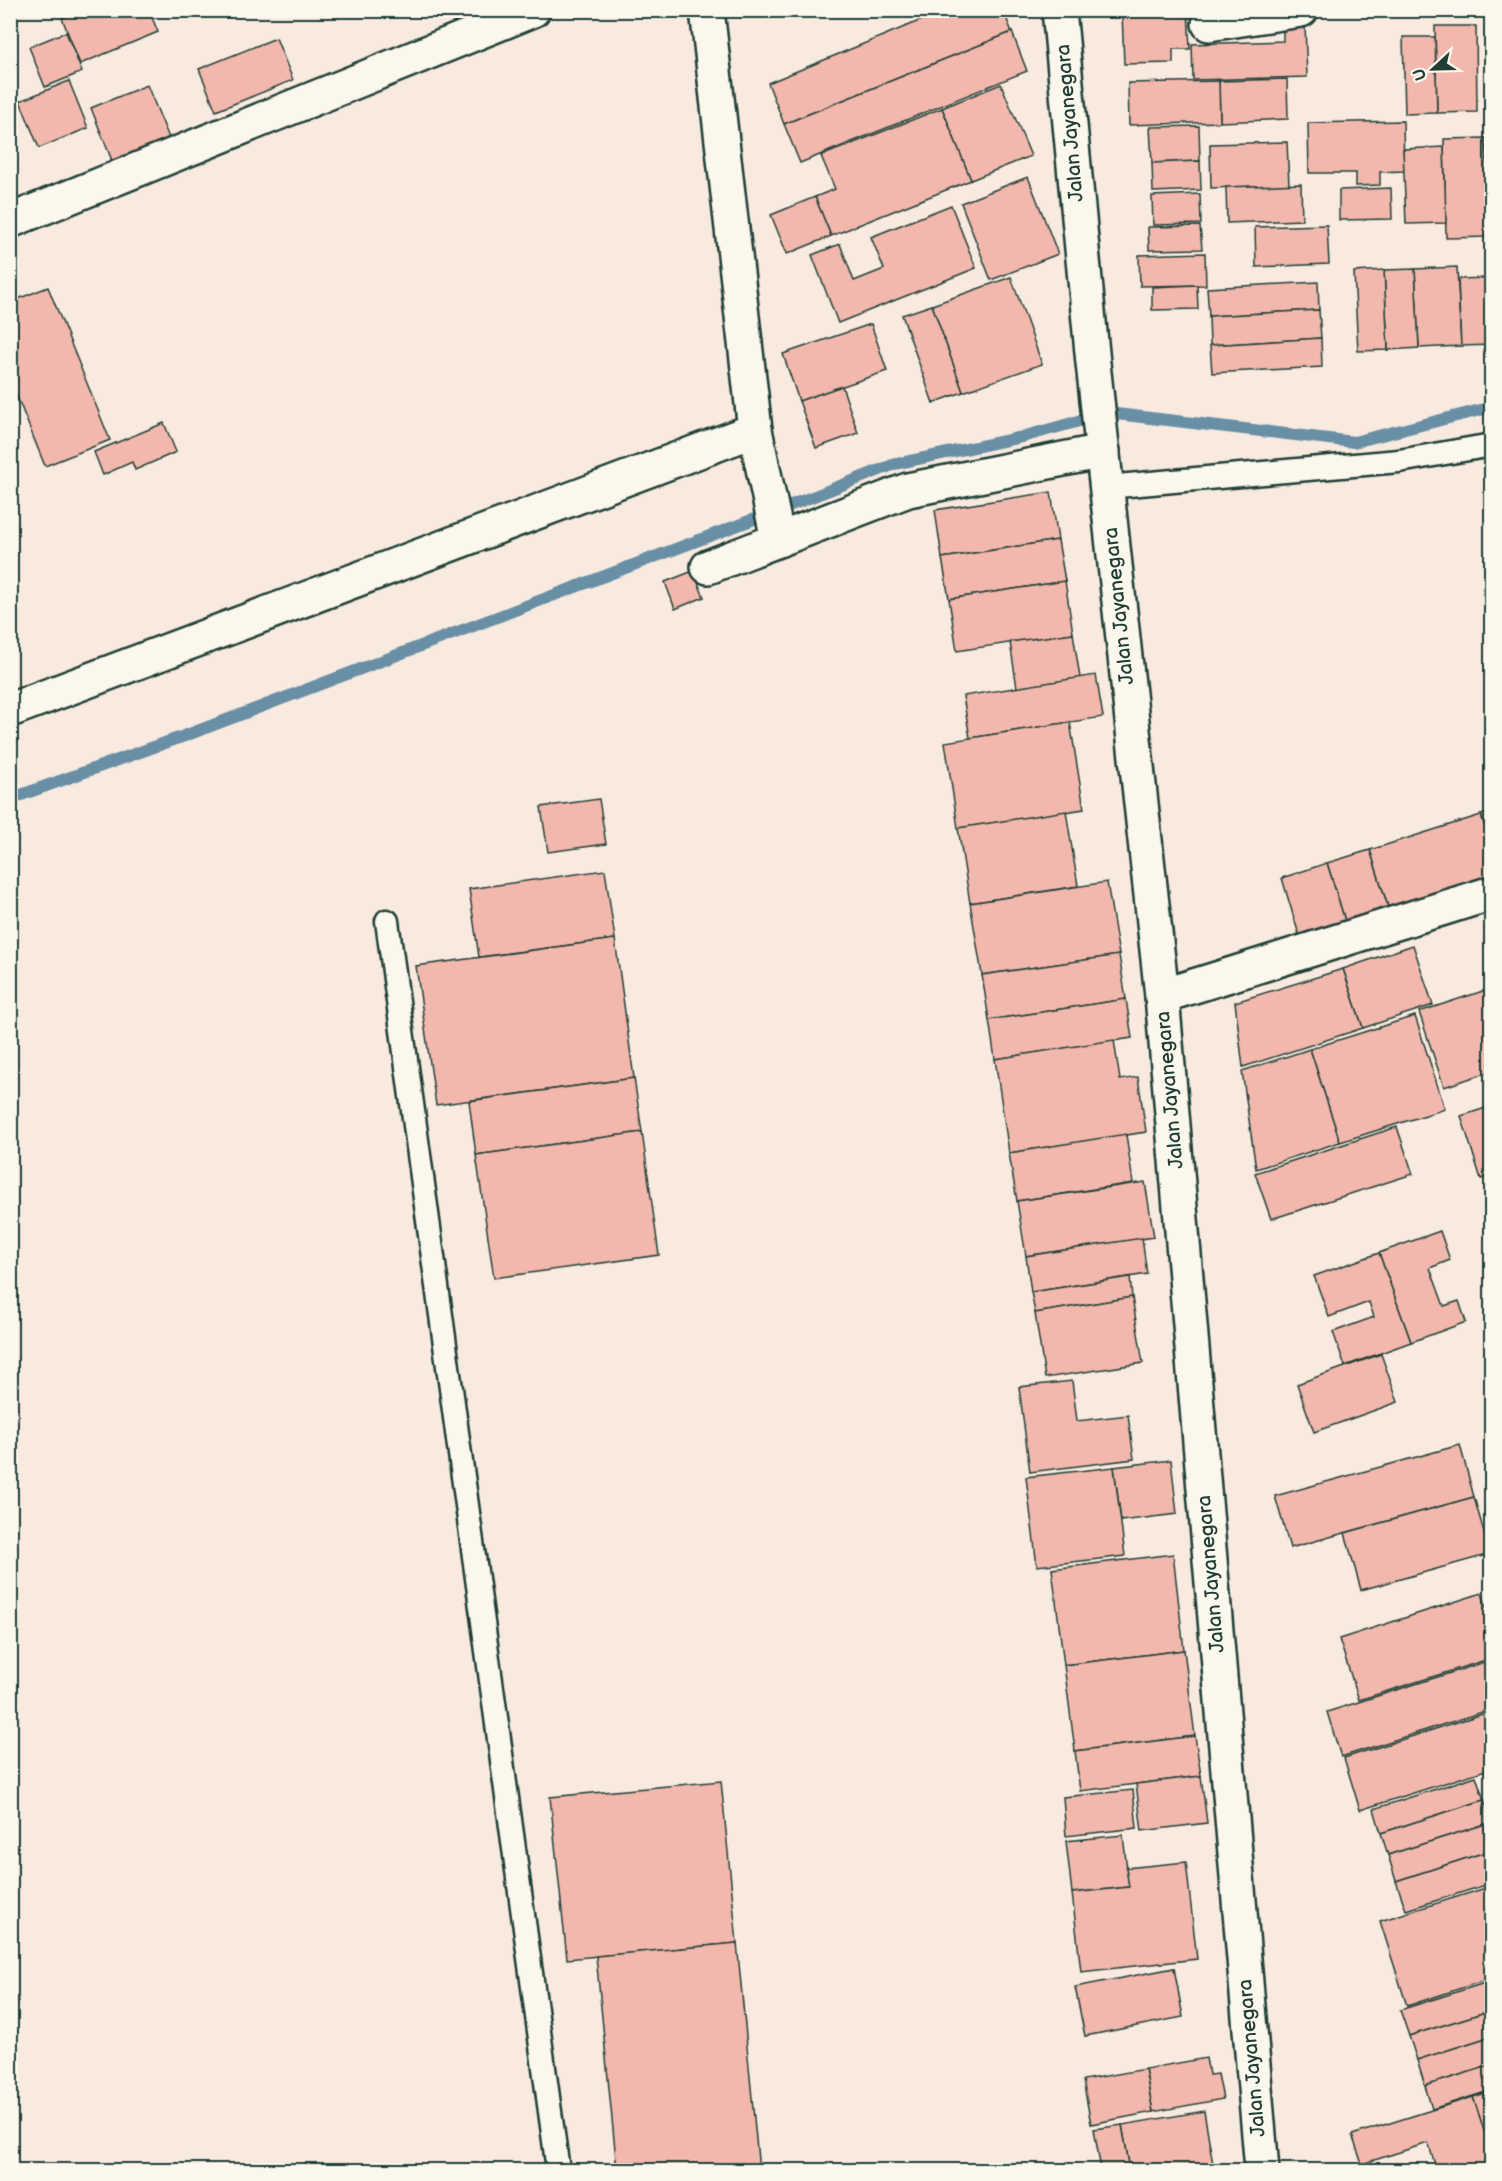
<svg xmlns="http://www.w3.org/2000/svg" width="1502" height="2181" viewBox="0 0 1502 2181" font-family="'Balsamiq Sans',sans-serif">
<rect width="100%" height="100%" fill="#f9eadf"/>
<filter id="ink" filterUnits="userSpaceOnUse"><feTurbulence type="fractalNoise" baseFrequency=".0167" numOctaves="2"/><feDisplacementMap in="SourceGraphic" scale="12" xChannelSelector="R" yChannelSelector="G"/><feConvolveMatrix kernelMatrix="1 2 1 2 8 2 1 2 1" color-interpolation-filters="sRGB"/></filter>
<g filter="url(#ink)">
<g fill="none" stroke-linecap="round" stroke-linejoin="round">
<polyline stroke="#678fa6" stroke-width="12" points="10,799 187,735 812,497 895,464 1022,437 1108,413 1354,442 1492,407"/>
</g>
<g fill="#f2b8ad" stroke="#1f3d34" stroke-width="1.5">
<polygon points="81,10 137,10 138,14 149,10 158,32 80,64 62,18"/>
<polygon points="382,10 399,10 384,16"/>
<polygon points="946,10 1003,10 1012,32 784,124 768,83"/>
<polygon points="1188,11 1190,49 1173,49 1173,63 1124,64 1122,13"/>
<polygon points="1305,25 1307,77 1193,80 1192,44 1283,41 1283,26"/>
<polygon points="1435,26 1476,26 1477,112 1437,113"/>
<polygon points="66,32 82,72 45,87 29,47"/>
<polygon points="1012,32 1027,71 800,163 784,124"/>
<polygon points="1403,37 1435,37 1437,113 1405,114"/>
<polygon points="276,38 293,80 216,111 199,69"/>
<polygon points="1287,79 1288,119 1220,122 1219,81"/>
<polygon points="69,81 88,128 39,148 20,101"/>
<polygon points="1219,81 1220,122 1129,125 1128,83"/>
<polygon points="1001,84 1031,156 971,180 942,108"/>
<polygon points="147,85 172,145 115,168 91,108"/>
<polygon points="942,108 971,180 831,236 815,197 835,189 821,156"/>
<polygon points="1403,121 1404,171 1380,172 1380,185 1356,186 1356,173 1309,173 1308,123"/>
<polygon points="1199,126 1200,161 1152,163 1150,127"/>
<polygon points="1486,138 1488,237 1446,238 1444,139"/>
<polygon points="1486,138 1492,138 1492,237 1488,237"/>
<polygon points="1287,142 1289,185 1211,188 1210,144"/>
<polygon points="1444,147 1446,223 1406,224 1403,149"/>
<polygon points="1200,161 1201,190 1153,192 1152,163"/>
<polygon points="1028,177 1058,254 991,280 961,203"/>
<polygon points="1301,184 1302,220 1227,223 1226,187"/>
<polygon points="1391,188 1392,219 1339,220 1339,190"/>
<polygon points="1200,194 1201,224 1153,225 1152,196"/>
<polygon points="815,197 831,236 787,254 771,215"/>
<polygon points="951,205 976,268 838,323 812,255 840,244 854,281 884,269 871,237"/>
<polygon points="1327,225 1329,264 1256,267 1255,227"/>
<polygon points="1200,226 1202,249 1149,250 1148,227"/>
<polygon points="1205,253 1206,285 1140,286 1139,255"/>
<polygon points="1457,267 1461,346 1419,348 1415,269"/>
<polygon points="1415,269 1419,348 1388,350 1384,270"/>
<polygon points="1384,270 1388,350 1358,351 1354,272"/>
<polygon points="1011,277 1042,364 963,392 932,305"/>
<polygon points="1488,278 1492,278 1492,318 1490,318"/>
<polygon points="1488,278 1491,345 1461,346 1458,279"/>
<polygon points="1318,282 1319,310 1209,316 1207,288"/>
<polygon points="1197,285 1198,309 1152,310 1152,287"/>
<polygon points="48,287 110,440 45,466 10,379 10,302"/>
<polygon points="932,305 963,392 933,403 902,315"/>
<polygon points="1319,310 1321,338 1210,345 1209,316"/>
<polygon points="871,324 887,371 799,401 783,354"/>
<polygon points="1321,338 1322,367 1212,373 1210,345"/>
<polygon points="842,386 858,433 816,448 799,401"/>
<polygon points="164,423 176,452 135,470 132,462 103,475 94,452"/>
<polygon points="1051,492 1058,540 942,558 935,510"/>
<polygon points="1058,540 1065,581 949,599 942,558"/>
<polygon points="693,571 704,597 675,609 665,582"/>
<polygon points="1065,581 1073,633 957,651 949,599"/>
<polygon points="1073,633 1080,678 1017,688 1010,642"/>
<polygon points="1096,675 1103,717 970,738 963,696"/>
<polygon points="1070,722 1084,809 958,828 945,742"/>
<polygon points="599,799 606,844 548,852 541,807"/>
<polygon points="1066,811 1078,886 970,903 958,828"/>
<polygon points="1492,812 1492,848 1481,815"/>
<polygon points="1481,815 1492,848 1492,878 1389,910 1370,850"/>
<polygon points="1370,850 1389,910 1346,924 1327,863"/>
<polygon points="1327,863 1346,924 1300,938 1282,878"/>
<polygon points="605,870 615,939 479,957 469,889"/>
<polygon points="1107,882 1119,955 982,975 970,903"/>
<polygon points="615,939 634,1078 436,1105 416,966"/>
<polygon points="1413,945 1433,1005 1363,1028 1343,969"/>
<polygon points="1119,955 1126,999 989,1020 982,975"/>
<polygon points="1343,969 1363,1028 1243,1067 1235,1002"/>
<polygon points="1492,988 1492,1071 1444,1087 1419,1012"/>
<polygon points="1126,999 1132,1038 995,1059 989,1020"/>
<polygon points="1415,1016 1445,1109 1340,1142 1310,1049"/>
<polygon points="1114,1040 1120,1080 1138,1077 1146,1132 1009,1153 995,1059"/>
<polygon points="1310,1049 1340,1142 1256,1169 1242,1071"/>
<polygon points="634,1078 642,1132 476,1155 469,1101"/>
<polygon points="1492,1106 1492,1175 1481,1179 1461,1116"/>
<polygon points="1397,1127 1413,1174 1271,1219 1255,1173"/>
<polygon points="642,1132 659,1255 494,1278 476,1155"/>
<polygon points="1126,1134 1133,1183 1017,1201 1009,1153"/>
<polygon points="1145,1182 1154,1237 1026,1256 1017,1201"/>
<polygon points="1440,1231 1450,1260 1430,1268 1444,1306 1459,1301 1466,1322 1411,1342 1379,1253"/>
<polygon points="1142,1238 1147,1274 1031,1292 1026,1256"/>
<polygon points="1379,1253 1411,1342 1345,1366 1333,1332 1374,1317 1369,1302 1329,1317 1314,1276"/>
<polygon points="1130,1277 1132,1297 1035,1313 1031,1292"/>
<polygon points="1132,1297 1143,1363 1045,1378 1035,1313"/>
<polygon points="1381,1354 1398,1402 1314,1432 1297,1384"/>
<polygon points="1072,1381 1077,1421 1128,1415 1134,1459 1030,1472 1019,1387"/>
<polygon points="1460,1445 1474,1497 1290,1548 1275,1496"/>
<polygon points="1171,1460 1177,1514 1121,1521 1114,1467"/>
<polygon points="1114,1467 1125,1556 1037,1566 1026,1477"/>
<polygon points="1474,1497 1490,1554 1361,1590 1345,1533"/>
<polygon points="1173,1554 1184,1650 1064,1665 1052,1569"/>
<polygon points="1482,1593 1492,1624 1492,1658 1359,1700 1339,1639"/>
<polygon points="1184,1650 1195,1736 1075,1751 1064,1665"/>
<polygon points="1485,1662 1492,1683 1492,1709 1341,1757 1327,1712"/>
<polygon points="1492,1711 1492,1768 1360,1810 1344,1758"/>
<polygon points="1195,1736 1201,1776 1080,1791 1075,1751"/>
<polygon points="1201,1776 1207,1823 1142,1831 1136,1784"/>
<polygon points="1476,1776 1484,1800 1381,1833 1374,1809"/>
<polygon points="721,1781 737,1943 567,1959 550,1797"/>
<polygon points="1133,1790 1137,1828 1066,1836 1063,1797"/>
<polygon points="1484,1800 1492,1822 1388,1855 1381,1833"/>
<polygon points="1492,1822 1492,1850 1396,1881 1388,1855"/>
<polygon points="1123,1835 1129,1887 1072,1893 1066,1841"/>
<polygon points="1492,1850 1492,1883 1406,1910 1396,1881"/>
<polygon points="1186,1862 1197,1959 1081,1972 1072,1893 1129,1887 1126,1868"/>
<polygon points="1492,1886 1492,1978 1407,2006 1380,1921"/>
<polygon points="737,1943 759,2170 617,2170 596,1956"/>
<polygon points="1174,1968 1183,2017 1085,2036 1075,1987"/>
<polygon points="1488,1982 1492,1994 1492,2010 1409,2036 1400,2010"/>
<polygon points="1492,2010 1492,2036 1417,2060 1409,2036"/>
<polygon points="1492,2036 1492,2065 1425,2086 1417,2060"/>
<polygon points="1206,2058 1209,2075 1218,2074 1223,2099 1153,2112 1145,2069"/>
<polygon points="1492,2065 1492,2090 1432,2109 1425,2086"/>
<polygon points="1145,2069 1153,2112 1091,2124 1083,2080"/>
<polygon points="1492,2091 1492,2155 1473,2097"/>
<polygon points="1473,2097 1492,2155 1492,2170 1437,2170 1428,2143 1362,2164 1352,2135"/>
<polygon points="1204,2111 1214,2170 1130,2170 1122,2125"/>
<polygon points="1122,2125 1130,2170 1101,2170 1094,2129"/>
</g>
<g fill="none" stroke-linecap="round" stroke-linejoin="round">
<g stroke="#1f3d34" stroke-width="27">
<g id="service">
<polyline points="1106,487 1399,461 1492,445"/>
<polyline points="387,921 558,2170"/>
</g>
</g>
<g stroke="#1f3d34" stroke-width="38">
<g id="minor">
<polyline points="1209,24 1301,10"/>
<polyline points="10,221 533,10"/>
<polyline points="755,430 778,540"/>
<polyline points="708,567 908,490 1103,451"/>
<polyline points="10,710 755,430 707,10"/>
<polyline points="1162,996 1492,893"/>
</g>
</g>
<g stroke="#1f3d34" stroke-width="38">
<polyline id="secondary" points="1059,10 1093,363 1162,996 1262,2170"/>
</g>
<use href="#service" stroke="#fbf7ec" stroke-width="22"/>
<use href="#minor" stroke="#fbf7ec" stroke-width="33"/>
<use href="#secondary" stroke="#fbf7ec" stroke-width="33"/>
</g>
</g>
<g text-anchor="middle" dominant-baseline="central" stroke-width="5" stroke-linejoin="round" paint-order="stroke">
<g font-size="20" fill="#1f3d34" stroke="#fbf7ec">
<text transform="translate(1070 123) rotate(-95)">Jalan Jayanegara</text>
<text transform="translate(1119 606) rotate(-96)">Jalan Jayanegara</text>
<text transform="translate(1170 1090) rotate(-95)">Jalan Jayanegara</text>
<text transform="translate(1211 1574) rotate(-95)">Jalan Jayanegara</text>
<text transform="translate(1252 2058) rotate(-95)">Jalan Jayanegara</text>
</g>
</g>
<rect width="1502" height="2181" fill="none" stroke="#fbf7ec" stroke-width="36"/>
<rect x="18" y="18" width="1466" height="2145" fill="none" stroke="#1f3d34" stroke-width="2" filter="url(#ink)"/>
<g transform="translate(1433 69) rotate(248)" stroke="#fbf7ec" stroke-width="4.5" paint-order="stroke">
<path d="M0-4.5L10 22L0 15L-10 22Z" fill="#1f3d34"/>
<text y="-9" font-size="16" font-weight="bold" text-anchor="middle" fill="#1f3d34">U</text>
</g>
</svg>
